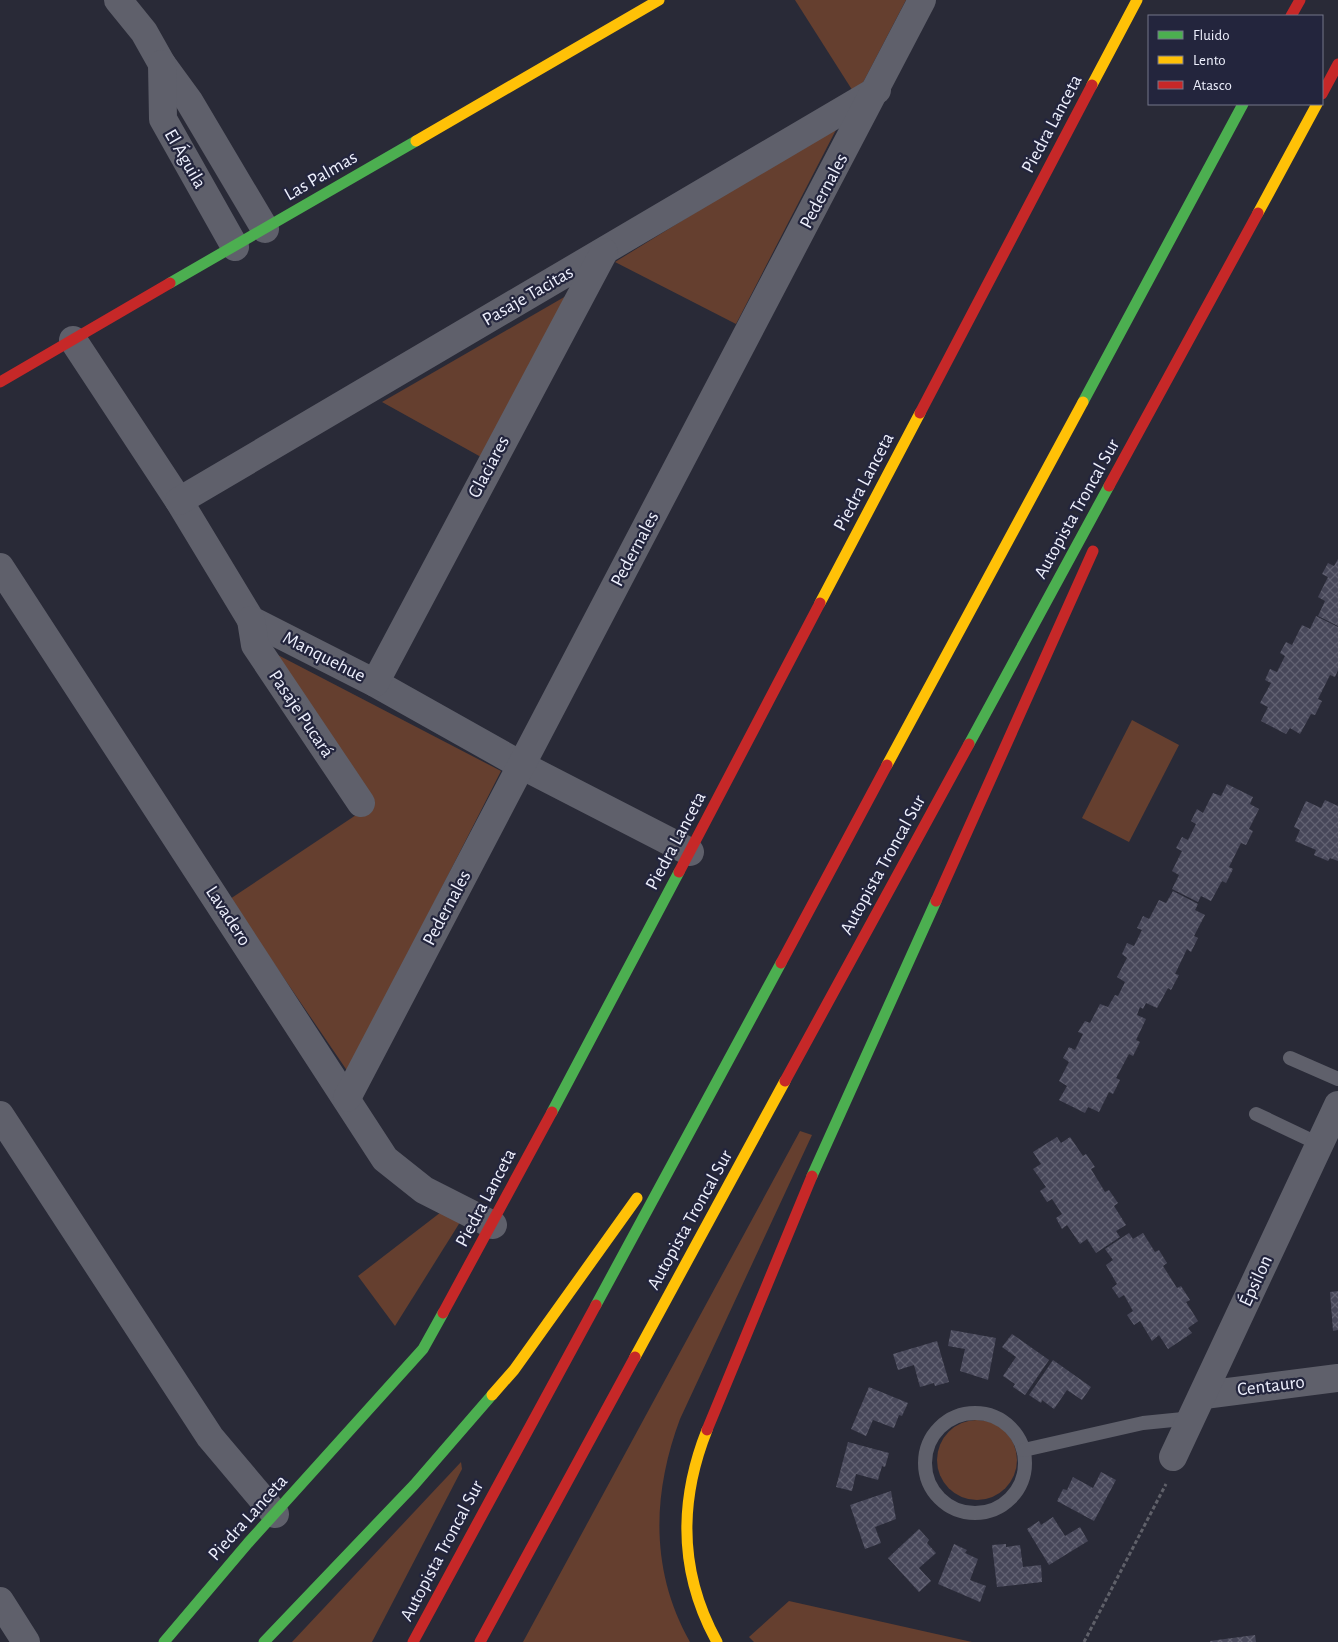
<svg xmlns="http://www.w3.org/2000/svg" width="1338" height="1642" viewBox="0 0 1338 1642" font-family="'Alegreya Sans',sans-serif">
<defs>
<pattern id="building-cross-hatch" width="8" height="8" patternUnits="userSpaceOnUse" patternTransform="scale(1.25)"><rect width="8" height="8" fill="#474759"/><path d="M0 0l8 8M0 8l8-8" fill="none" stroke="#626272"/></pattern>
</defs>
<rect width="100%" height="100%" fill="#292a37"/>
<g fill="#653f2f">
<polygon points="795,0 906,0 856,96"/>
<polygon points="839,124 736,324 615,262"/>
<polygon points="566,296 481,457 382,402"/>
<polygon points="274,653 501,771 348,1072 230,899 374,803"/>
<polygon points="1132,720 1179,745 1129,842 1082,818"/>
<path d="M800,1131L812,1135L680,1419C652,1494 650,1571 690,1642H523Z"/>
<polygon points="445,1209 462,1219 395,1326 358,1276"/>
<circle cx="977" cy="1460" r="40"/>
<polygon points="461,1462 462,1469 372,1642 292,1642"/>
<polygon points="789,1601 972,1642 754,1642 749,1637"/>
</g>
<g fill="url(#building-cross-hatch)">
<polygon points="1338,559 1338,626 1318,616 1325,601 1318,597 1328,577 1322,574 1328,563 1334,566"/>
<polygon points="1316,616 1338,627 1338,670 1335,677 1330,675 1318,699 1322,701 1315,715 1311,714 1300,734 1290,728 1286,734 1261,721 1268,707 1260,703 1271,683 1265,680 1270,669 1277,672 1285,656 1280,653 1286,642 1292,645 1302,625 1310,629"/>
<polygon points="1227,784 1253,797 1250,804 1259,809 1249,829 1253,831 1246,845 1241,843 1229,867 1233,869 1226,883 1222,881 1211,901 1201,896 1198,902 1172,889 1179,875 1172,871 1182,851 1176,848 1182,837 1188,840 1196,824 1191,821 1197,809 1203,813 1213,793 1221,796"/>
<polygon points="1325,800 1338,806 1338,861 1330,858 1328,861 1314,855 1316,850 1295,841 1300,830 1294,827 1306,801 1321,808"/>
<polygon points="1173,891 1198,904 1195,910 1205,915 1194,936 1198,938 1191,952 1187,949 1175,974 1179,975 1171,990 1168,988 1157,1008 1146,1003 1143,1009 1140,1007 1137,1015 1146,1019 1136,1040 1140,1042 1133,1056 1129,1054 1116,1078 1120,1080 1113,1094 1109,1092 1099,1112 1088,1107 1085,1113 1059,1100 1067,1086 1059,1081 1069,1062 1063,1058 1069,1047 1075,1050 1083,1034 1078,1032 1085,1021 1090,1023 1100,1004 1108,1007 1115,995 1118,996 1125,982 1117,977 1127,958 1122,954 1127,943 1134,946 1142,930 1137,928 1143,916 1149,919 1159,900 1166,903"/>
<polygon points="1057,1137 1061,1143 1070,1137 1083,1156 1086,1154 1095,1167 1091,1169 1105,1192 1109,1190 1118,1203 1114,1206 1126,1225 1116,1231 1120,1237 1096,1253 1087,1239 1080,1244 1067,1225 1062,1229 1056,1218 1062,1214 1052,1199 1047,1202 1040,1191 1046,1187 1033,1169 1041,1164 1033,1152"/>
<polygon points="1129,1233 1133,1239 1143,1233 1155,1252 1159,1250 1167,1263 1163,1266 1177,1288 1181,1286 1190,1300 1186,1302 1198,1321 1188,1328 1192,1333 1168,1349 1159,1335 1152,1341 1140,1321 1134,1325 1127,1315 1133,1311 1124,1295 1119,1298 1112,1288 1117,1284 1106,1265 1113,1260 1105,1249"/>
<polygon points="1338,1291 1338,1330 1333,1331 1330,1292"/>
<polygon points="951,1330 996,1338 988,1380 960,1371 965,1349 948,1346"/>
<polygon points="1012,1334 1049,1360 1025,1395 1013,1387 1015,1384 1003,1376 1016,1357 1002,1347"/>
<polygon points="937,1341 949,1382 935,1386 934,1383 920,1387 914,1365 898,1370 893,1354"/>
<polygon points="1053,1360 1091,1387 1082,1400 1067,1390 1054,1409 1042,1400 1041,1403 1029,1395"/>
<polygon points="869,1387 908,1403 902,1416 899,1415 894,1428 873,1420 866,1436 851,1429"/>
<polygon points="848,1442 889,1453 885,1467 882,1466 878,1480 856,1474 852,1491 836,1487"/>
<polygon points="1101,1472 1116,1480 1094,1521 1057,1501 1063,1489 1067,1490 1073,1477 1093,1488"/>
<polygon points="891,1491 896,1519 875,1527 881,1543 865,1549 850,1505"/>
<polygon points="1053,1517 1065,1536 1080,1527 1088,1541 1049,1565 1027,1529 1039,1521 1041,1525"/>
<polygon points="919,1529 929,1540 927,1543 936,1553 919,1568 931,1581 919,1592 888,1558"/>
<polygon points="954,1544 967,1550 965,1553 978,1559 970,1580 986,1586 980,1602 938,1584"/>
<polygon points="1006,1544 1006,1547 1020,1545 1023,1567 1041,1565 1042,1582 997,1587 992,1545"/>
<polygon points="1255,1635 1256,1642 1210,1642 1210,1641"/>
</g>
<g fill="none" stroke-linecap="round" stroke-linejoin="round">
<polyline stroke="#5f6069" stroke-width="3" stroke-dasharray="4 2.5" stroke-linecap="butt" points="1084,1642 1166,1484"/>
<g stroke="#5f606b" stroke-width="14">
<polyline points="1290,1058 1338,1079"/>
<polyline points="1256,1114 1319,1144"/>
<circle cx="975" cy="1463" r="50"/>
<polyline points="1024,1450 1143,1423 1193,1418"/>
</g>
<g stroke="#5f606b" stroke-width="28">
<polyline points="118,0 144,32 162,64 189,101 265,229"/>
<polyline points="162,64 163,119 235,247"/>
<polyline points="73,340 179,501 251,620 375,683 521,765 690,852"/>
<polyline points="179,501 877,90"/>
<polyline points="0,567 385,1159 424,1190 493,1225"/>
<polyline points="251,620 255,645 361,803"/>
<polyline points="375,683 604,252"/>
<polyline points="347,1098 922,0"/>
<polyline points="0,1115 210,1437 275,1514"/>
<polyline points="1204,1395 1338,1378"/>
<polyline points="1173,1457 1338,1105"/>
<polyline points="0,1601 26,1642"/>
</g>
<g stroke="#4caf50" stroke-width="11">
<polyline points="170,283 416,141"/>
<polyline points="1083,402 1243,104"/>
<polyline points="969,744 1109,486"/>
<polyline points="552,1112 679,872"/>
<polyline points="812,1176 936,901"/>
<polyline points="596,1305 781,963"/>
<polyline points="164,1642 248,1543 423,1349 443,1313"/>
<polyline points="264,1642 414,1485 492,1395"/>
</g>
<g stroke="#ffc107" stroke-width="11">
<polyline points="1092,85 1137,0"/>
<polyline points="416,141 659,0"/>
<polyline points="1258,213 1317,104"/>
<polyline points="820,603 920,413"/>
<polyline points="887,765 1083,402"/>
<polyline points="635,1357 785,1081"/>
<polyline points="492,1395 514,1370 637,1198"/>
<path d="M707,1430C678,1503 679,1573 717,1642"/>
</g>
<g stroke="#c62828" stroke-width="11">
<polyline points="1291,16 1300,0"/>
<polyline points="1322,94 1338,64"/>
<polyline points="0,382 170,283"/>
<polyline points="920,413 1092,85"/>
<polyline points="1109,486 1258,213"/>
<polyline points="679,872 820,603"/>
<polyline points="936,901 1093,551"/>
<polyline points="781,963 887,765"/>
<polyline points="785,1081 969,744"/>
<polyline points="443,1313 552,1112"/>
<polyline points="707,1430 812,1176"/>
<polyline points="413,1642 596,1305"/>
<polyline points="480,1642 635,1357"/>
</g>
</g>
<g text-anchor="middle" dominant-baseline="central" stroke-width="4.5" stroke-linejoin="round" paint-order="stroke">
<g font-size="19" fill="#eef0fd" stroke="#23253d">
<text transform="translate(1052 124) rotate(-62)">Piedra Lanceta</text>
<text transform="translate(185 159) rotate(60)">El Águila</text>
<text transform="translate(321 176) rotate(-30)">Las Palmas</text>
<text transform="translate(824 191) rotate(-62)">Pedernales</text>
<text transform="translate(528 296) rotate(-30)">Pasaje Tacitas</text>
<text transform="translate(489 467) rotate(-62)">Glaciares</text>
<text transform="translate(864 482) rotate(-62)">Piedra Lanceta</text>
<text transform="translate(1077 509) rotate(-61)">Autopista Troncal Sur</text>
<text transform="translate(635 549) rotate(-62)">Pedernales</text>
<text transform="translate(324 657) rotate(27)">Manquehue</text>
<text transform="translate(301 714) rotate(56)">Pasaje Pucará</text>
<text transform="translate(676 841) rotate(-62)">Piedra Lanceta</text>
<text transform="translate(883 865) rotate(-61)">Autopista Troncal Sur</text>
<text transform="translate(447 908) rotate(-62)">Pedernales</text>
<text transform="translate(228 916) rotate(57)">Lavadero</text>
<text transform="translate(486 1198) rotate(-62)">Piedra Lanceta</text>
<text transform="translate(690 1220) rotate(-61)">Autopista Troncal Sur</text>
<text transform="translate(1256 1281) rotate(-65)">Épsilon</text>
<text transform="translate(1271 1386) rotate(-7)">Centauro</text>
<text transform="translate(248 1518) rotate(-48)">Piedra Lanceta</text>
<text transform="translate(442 1551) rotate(-62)">Autopista Troncal Sur</text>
</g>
</g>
<rect x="1148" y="15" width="175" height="90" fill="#23253d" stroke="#74768a"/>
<rect x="1158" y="31" width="25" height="8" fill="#4caf50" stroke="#74768a"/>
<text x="1193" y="40" font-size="15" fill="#eef0fd">Fluido</text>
<rect x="1158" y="56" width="25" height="8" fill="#ffc107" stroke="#74768a"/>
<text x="1193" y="65" font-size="15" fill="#eef0fd">Lento</text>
<rect x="1158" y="81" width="25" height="8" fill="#c62828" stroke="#74768a"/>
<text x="1193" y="90" font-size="15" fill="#eef0fd">Atasco</text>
</svg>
